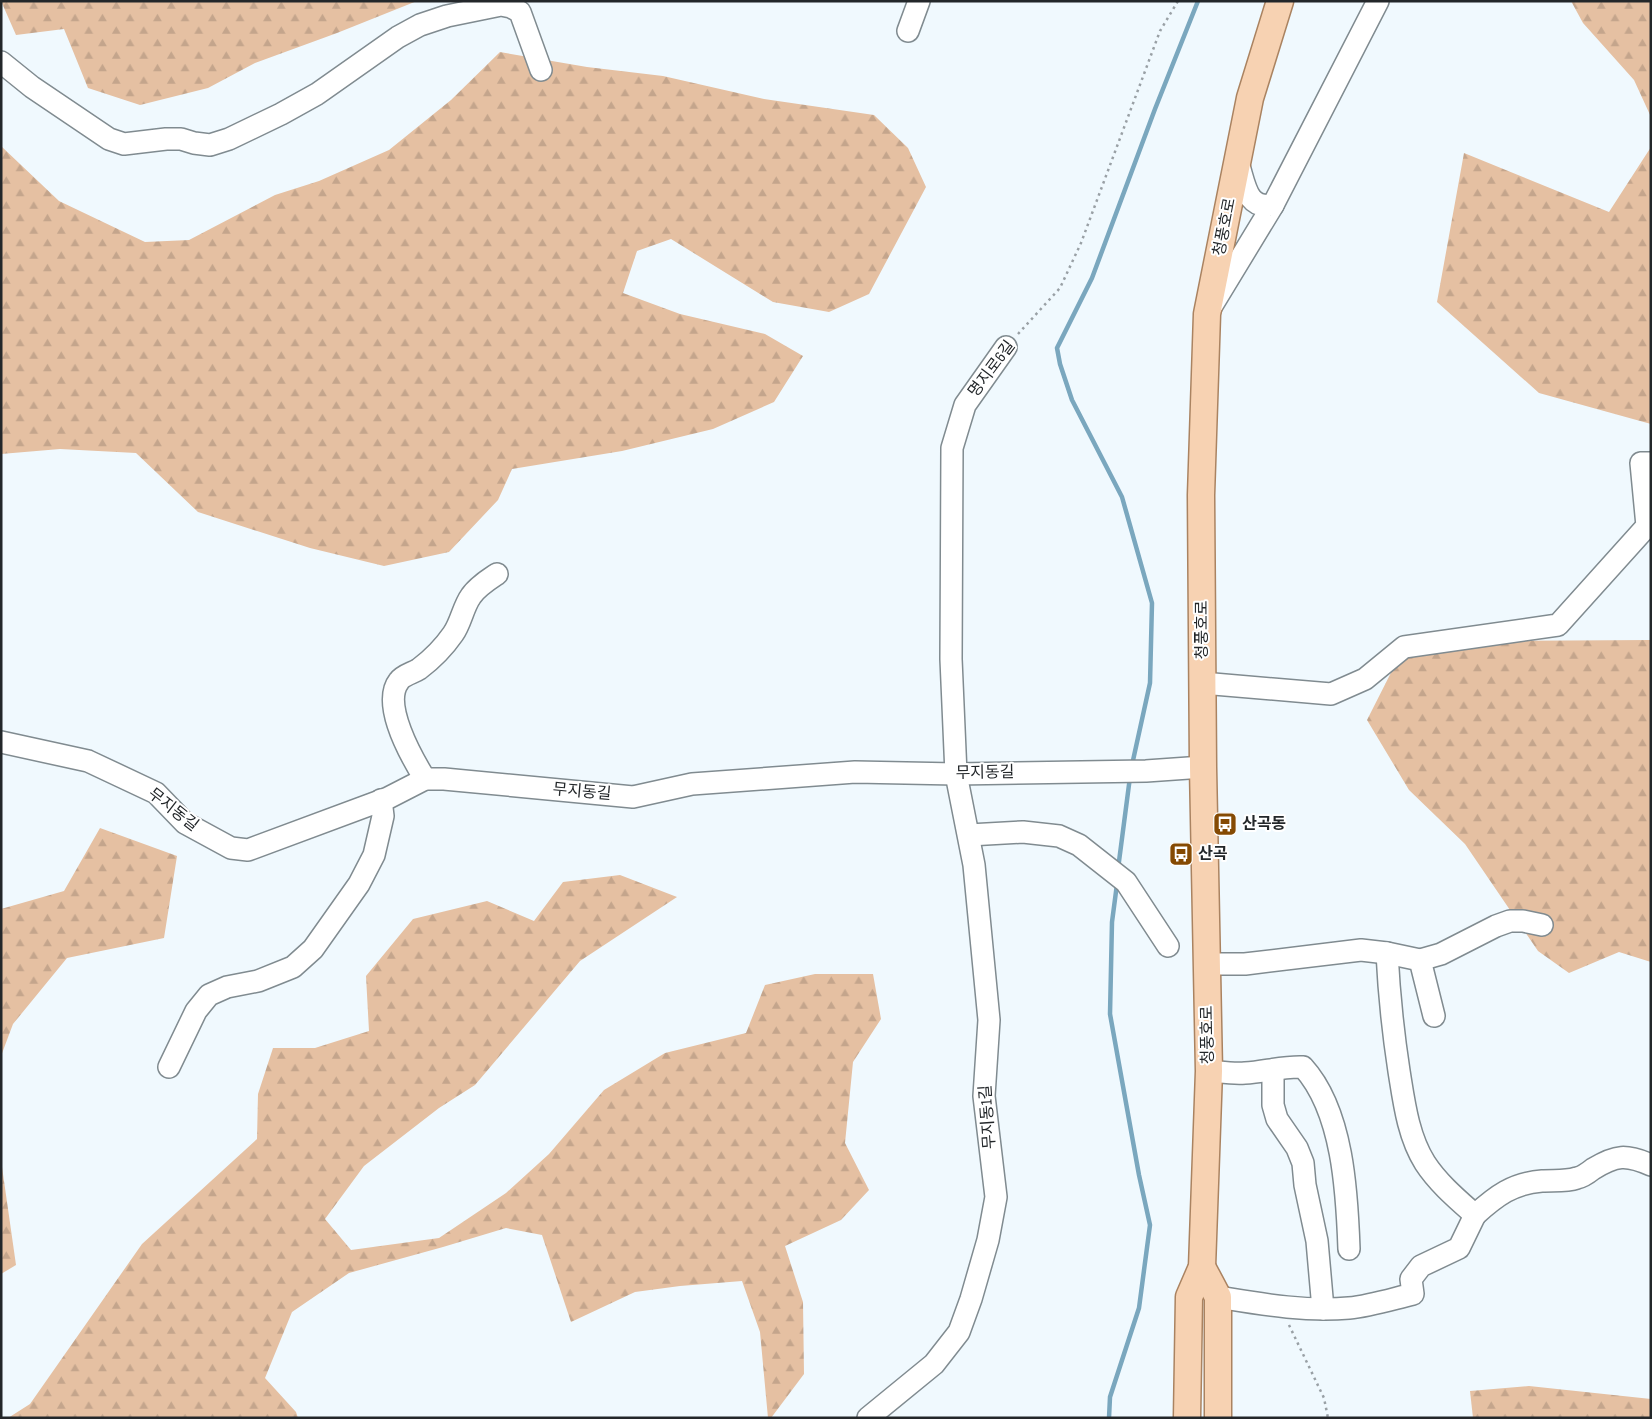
<svg xmlns="http://www.w3.org/2000/svg" width="1652" height="1419" viewBox="0 0 1652 1419" font-family="'Sofia Sans Condensed','Noto Sans KR',sans-serif">
<defs>
<pattern id="forest-firs" width="22" height="20" patternUnits="userSpaceOnUse" patternTransform="scale(1.25)"><rect width="22" height="20" fill="#e5c0a2"/><path d="M5 1l3.5 6h-7zM16 11l3.5 6h-7z" fill="#c4a58c"/></pattern>
</defs>
<rect width="100%" height="100%" fill="#f0f9fe"/>
<g fill="url(#forest-firs)">
<polygon points="1,1 417,1 337,33 255,63 208,88 140,105 88,88 64,29 16,35"/>
<polygon points="1571,1 1651,1 1651,117 1634,80 1583,23"/>
<polygon points="500,52 587,67 663,76 764,99 874,115 908,148 926,187 869,294 829,312 773,302 671,239 637,251 623,293 680,314 765,334 803,356 774,402 713,429 622,451 512,469 498,500 449,552 384,566 310,548 198,512 136,453 60,449 1,454 1,146 59,201 145,242 189,240 275,195 319,181 389,150 451,100"/>
<polygon points="1651,147 1651,424 1539,393 1437,302 1464,153 1609,212"/>
<polygon points="1651,640 1651,962 1619,952 1569,973 1538,951 1465,844 1409,790 1367,720 1404,647 1481,641"/>
<polygon points="100,828 177,856 164,938 67,958 13,1024 1,1056 1,909 64,891"/>
<polygon points="620,875 677,897 580,961 475,1085 439,1108 364,1166 325,1219 351,1250 439,1238 506,1193 549,1154 604,1090 665,1053 746,1033 765,985 815,974 873,974 881,1019 853,1062 845,1143 869,1190 841,1220 785,1246 803,1302 804,1374 771,1418 768,1418 760,1332 742,1281 680,1286 635,1292 571,1322 542,1235 506,1228 443,1247 349,1273 292,1312 265,1378 296,1412 298,1418 8,1418 30,1404 142,1244 257,1139 258,1094 273,1048 315,1048 369,1031 366,976 413,919 487,901 534,921 563,882"/>
<polygon points="1,1160 16,1265 1,1274"/>
<polygon points="1529,1386 1651,1399 1651,1418 1473,1418 1470,1391"/>
</g>
<g fill="none" stroke-linecap="round" stroke-linejoin="round">
<g stroke="#7aa7be" stroke-width="4.5">
<polyline points="1132,765 1150,683 1152,603 1122,497 1072,400 1060,364 1057,348 1092,278 1155,109 1198,1"/>
<polyline points="1118,869 1130,777"/>
<polyline points="1109,1418 1110,1397 1139,1308 1150,1225 1139,1175 1110,1014 1112,922 1117,884"/>
</g>
<g stroke="#808b90" stroke-width="24">
<g id="minor">
<polyline points="908,31 919,1"/>
<polyline points="1,62 32,87 109,139 124,144 166,139 181,139 194,143 210,145 229,139 281,114 317,94 398,37 420,25 447,16 501,5 511,7 520,12 541,70"/>
<polyline points="1273,205 1378,1"/>
<path d="M1211,307L1273,205C1246,210 1245,183 1238,163"/>
<polyline points="1202,683 1331,694 1365,679 1404,647 1558,625 1647,526 1641,463 1651,463"/>
<polyline points="1,742 88,761 156,793 185,823 231,848 248,850 388,798 425,779 444,779 633,797 692,784 855,772 956,774 1146,771 1203,767"/>
<path d="M425,779C412,758 381,704 399,681C403,675 413,673 419,669C431,660 444,647 453,634C461,623 463,607 471,596C477,587 488,580 497,574"/>
<polyline points="969,835 1023,832 1059,836 1079,845 1126,882 1168,946"/>
<polyline points="1420,960 1441,954 1496,926 1510,921 1523,921 1542,925"/>
<polyline points="1207,964 1245,964 1361,950 1387,953 1420,960 1434,1016"/>
<polyline points="169,1067 196,1011 209,995 227,987 258,981 293,967 313,949 359,884 374,855 383,816 381,800"/>
<polyline points="1273,1070 1273,1105 1277,1119 1297,1148 1303,1163 1305,1185 1317,1241 1323,1309"/>
<path d="M1209,1071C1221,1072 1233,1074 1245,1073C1264,1072 1283,1066 1303,1067C1343,1111 1347,1192 1349,1249"/>
<path d="M1475,1215C1496,1196 1513,1183 1542,1181C1553,1180 1565,1182 1577,1178C1582,1177 1588,1173 1593,1169C1616,1155 1626,1154 1651,1165"/>
<path d="M1218,1297C1261,1304 1305,1312 1349,1308C1370,1306 1392,1299 1413,1294L1411,1279L1421,1266L1459,1248L1475,1215C1457,1199 1438,1183 1425,1163C1408,1136 1404,1102 1399,1071C1393,1032 1389,993 1387,953"/>
<polyline points="868,1418 934,1364 959,1332 971,1299 988,1240 996,1197 984,1096 989,1020 974,865 956,774 951,659 952,448 965,405 1006,347"/>
</g>
</g>
<g stroke="#aa8361" stroke-width="29">
<g id="major">
<polyline points="1202,1267 1218,1297 1218,1418"/>
<polyline points="1187,1418 1189,1297 1202,1267 1209,1071 1203,767 1201,495 1207,314 1250,98 1280,1"/>
</g>
</g>
<g stroke="#99a0a5" stroke-width="2.5" stroke-dasharray="2.5 4" stroke-linecap="butt">
<polyline points="1018,334 1060,288 1081,243 1160,31 1178,1"/>
<polyline points="1289,1325 1324,1398 1328,1418"/>
</g>
<use href="#minor" stroke="#fff" stroke-width="21"/>
<use href="#major" stroke="#f7d2b2" stroke-width="26"/>
</g>
<defs>
<g id="bus-square" transform="scale(1.25)"><rect x="-9" y="-9" width="18" height="18" rx="4" fill="#854a03" stroke="#fff"/><path d="M-5-6H5V4H4V6H2V4H-2V6H-4V4H-5ZM-3.5-4V0h7V-4ZM-3.5 1.2v1.5H-2V1.2ZM2 1.2v1.5H3.5V1.2Z" fill="#fff"/></g>
</defs>
<g fill-rule="evenodd">
<use href="#bus-square" x="1225" y="824"/>
<use href="#bus-square" x="1181" y="854"/>
</g>
<g text-anchor="middle" dominant-baseline="central" stroke-width="4" stroke-linejoin="round" paint-order="stroke">
<g font-size="16" fill="#23272a" stroke="#fff">
<text transform="translate(1225 227) rotate(-79)">청풍호로</text>
<text transform="translate(992 369) rotate(-53)">명지로6길</text>
<text transform="translate(1202 630) rotate(-90)">청풍호로</text>
<text transform="translate(985 773) rotate(-1)">무지동길</text>
<text transform="translate(582 792) rotate(5)">무지동길</text>
<text transform="translate(173 810) rotate(38)">무지동길</text>
<text transform="translate(1208 1035) rotate(-91)">청풍호로</text>
<text transform="translate(988 1117) rotate(-94)">무지동1길</text>
</g>
<g font-size="16" font-weight="bold" fill="#23272a" stroke="#fff" text-anchor="start">
<text x="1242" y="824">산곡동</text>
<text x="1198" y="854">산곡</text>
</g>
</g>
<rect width="1652" height="1419" fill="none" stroke="#23272a" stroke-width="5"/>
</svg>
